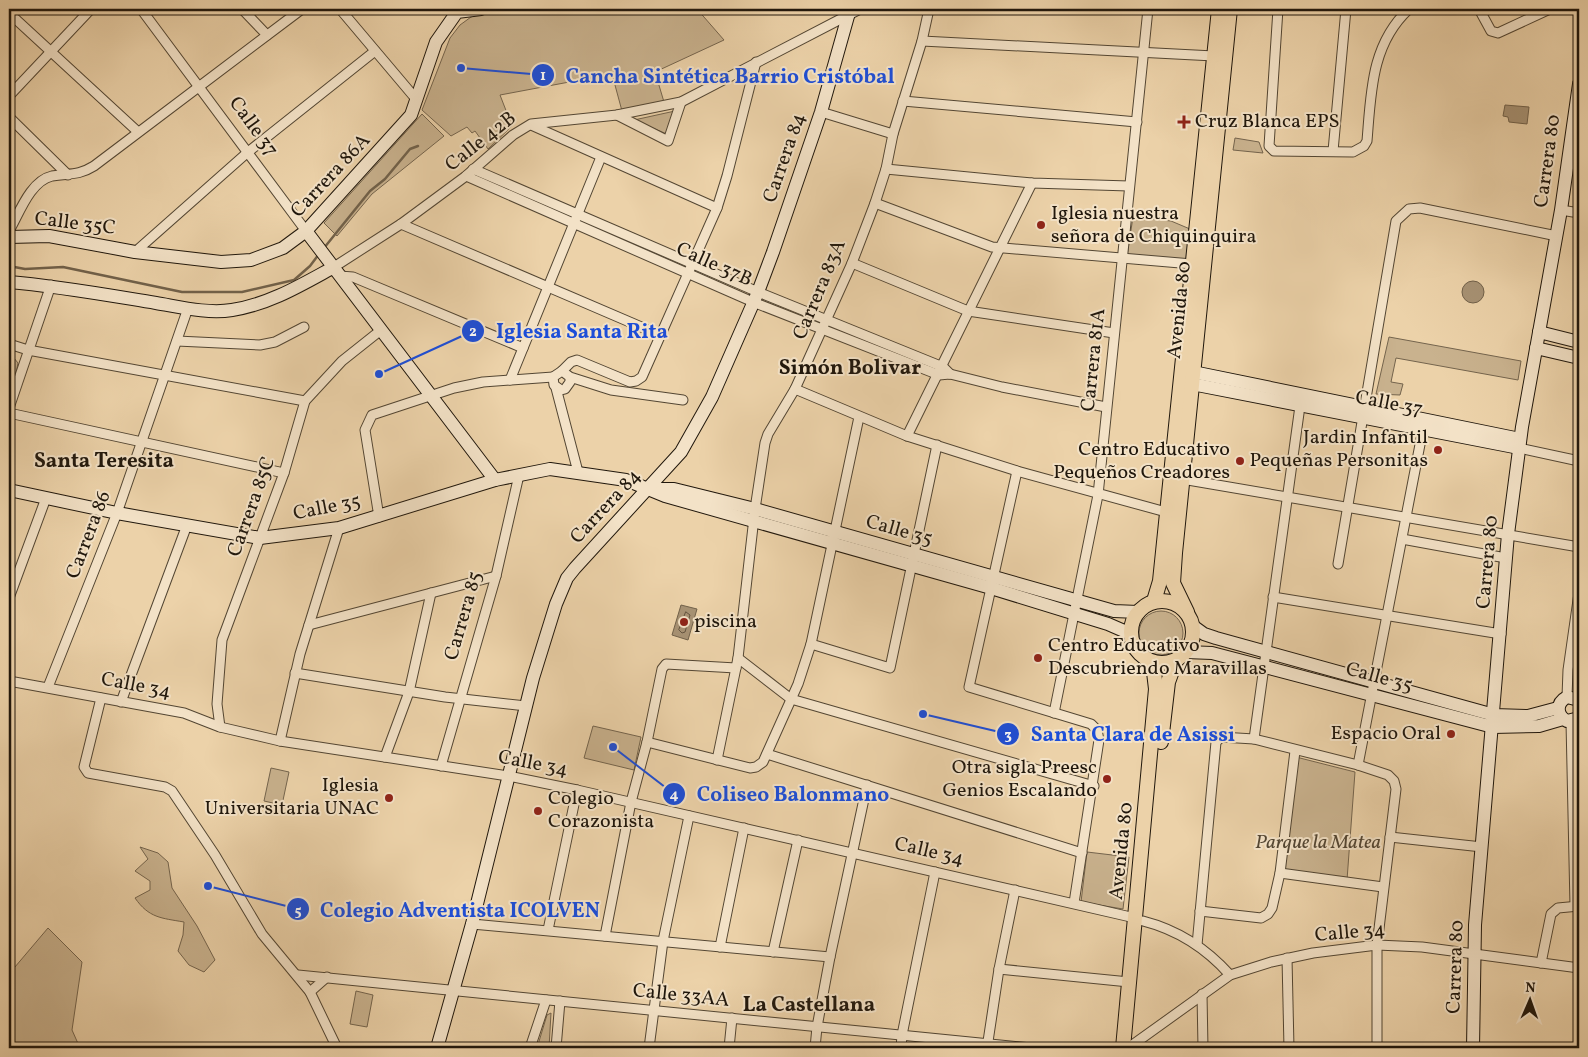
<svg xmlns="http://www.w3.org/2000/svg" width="1588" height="1057" viewBox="0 0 1588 1057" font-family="Vollkorn,serif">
<rect width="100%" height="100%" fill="#ecd2a9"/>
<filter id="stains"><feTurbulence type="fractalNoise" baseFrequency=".004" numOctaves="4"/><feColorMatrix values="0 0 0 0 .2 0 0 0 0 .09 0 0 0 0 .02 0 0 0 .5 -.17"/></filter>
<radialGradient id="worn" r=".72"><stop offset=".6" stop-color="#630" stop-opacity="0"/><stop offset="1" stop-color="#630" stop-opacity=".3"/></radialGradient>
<g fill="#c9b28e" stroke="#74644d">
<polygon points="536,9 697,9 724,40 655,72 664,102 622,111 612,74 500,95 512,126 488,149 475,131 472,133 467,127 451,136 422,110 450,38 460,25 471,17 486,12"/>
<polygon points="675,111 669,135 634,120"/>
<polygon points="422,114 444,136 372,194 337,236 324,223"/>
<polygon points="1235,138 1259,142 1263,153 1233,150"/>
<polygon points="1133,217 1171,221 1190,229 1188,260 1127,256"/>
<polygon points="1389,337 1521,361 1518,380 1396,358 1391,382 1403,384 1400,395 1376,394"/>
<polygon points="9,352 18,363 13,387 9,385"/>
<circle cx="1161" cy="633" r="22"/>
<polygon points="593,726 641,737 634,770 584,758"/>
<polygon points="1296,757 1355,772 1347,880 1282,871"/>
<polygon points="271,768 289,772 282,805 264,801"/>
<path d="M140,847L158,853L168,862L172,888L197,926L215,960L204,972L189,965L178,951L183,935L184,922C161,918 149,918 135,898L150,890V881L135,871L148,859Z"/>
<polygon points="1087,852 1129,857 1123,909 1081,902"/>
<polygon points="48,928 82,962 72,1030 80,1048 9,1048 9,974"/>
<polygon points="356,991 373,995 367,1027 350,1024"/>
<polygon points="551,1013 549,1048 537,1048 547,1015"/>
</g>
<g fill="#a79274" stroke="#71614a">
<polygon points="1505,105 1529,107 1527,124 1509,122 1508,117 1503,116"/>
<circle cx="1473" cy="292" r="11"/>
<polygon points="681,605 697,609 688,640 672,635"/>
</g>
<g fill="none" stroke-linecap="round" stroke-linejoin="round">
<polygon stroke="#645440" stroke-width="1" points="686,612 690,615 685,632 682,633 679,630"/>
<g stroke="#71614a" stroke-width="2.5">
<polyline points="324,248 370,191 385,179 410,149 418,146"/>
<polyline points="9,266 25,269 63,267 182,292 242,292 294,280 310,266 319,254"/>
</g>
<g stroke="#534633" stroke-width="11">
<g id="street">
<polyline points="141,9 306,231"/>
<polyline points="242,9 267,35"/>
<polyline points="340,9 416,99"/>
<path d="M1278,9L1269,146L1274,151L1353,152L1364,146L1367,141C1371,93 1371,44 1409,9"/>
<polyline points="1479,9 1491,31 1498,33 1550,9"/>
<polyline points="9,13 137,131"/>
<polyline points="922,41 1214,56"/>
<polyline points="9,96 91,9"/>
<polyline points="903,101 1137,122"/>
<polyline points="821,112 893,134"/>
<polyline points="617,115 668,141 681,102"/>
<polyline points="9,117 68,175"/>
<polyline points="531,125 717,208"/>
<polyline points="1333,151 1346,9"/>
<polyline points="473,169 758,292 943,367 950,374"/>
<polyline points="886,169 1032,183 1129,186"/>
<polyline points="466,176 753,302 939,375 950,374 1002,387 1106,407"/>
<polyline points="875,203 992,247 1192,264"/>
<polyline points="1561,210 1579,213"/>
<polyline points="401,224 660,335"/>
<path d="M9,231C19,214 30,181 52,176C69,173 78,176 94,166L302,9"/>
<polyline points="135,252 248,152 375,51"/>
<polyline points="852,263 968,311 1114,333"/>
<polyline points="334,267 401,224 466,176 513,135 531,124 617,115 681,102 860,9"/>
<polyline points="340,276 353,277 523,348"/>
<polyline points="177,341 260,345 275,342 304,327"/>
<polyline points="9,344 28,350 305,401"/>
<polyline points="562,371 571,362 577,360 630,382 636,381 642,377 717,208 727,176 756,62"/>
<polyline points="570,377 570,382 565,389 561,390 554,385 553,377 562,371 570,377 611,390 683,400"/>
<polyline points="510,380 601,157"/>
<polyline points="556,388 578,472"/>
<polyline points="795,389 907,436 1017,471 1166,512"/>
<polyline points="9,408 51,285"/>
<polyline points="9,413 284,473"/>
<polyline points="907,436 1032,183"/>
<polyline points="1519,448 1579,461"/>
<polyline points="1017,471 969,687 1091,724 1097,730 1099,740 1074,903"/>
<polyline points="1182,479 1579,547"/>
<polyline points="379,517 365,430 372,415 454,388 483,382 553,377"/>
<polyline points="1402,539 1506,558"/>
<polyline points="1338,564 1396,221 1409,209 1420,208 1557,236"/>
<polyline points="1273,597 1501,634"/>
<polyline points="9,598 46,498"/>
<polyline points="309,625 496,576"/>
<polyline points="811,644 890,668 937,445"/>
<polyline points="738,658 791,699 1094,786"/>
<polyline points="295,673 445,697 526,706"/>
<polyline points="9,681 184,713 220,727 280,741 508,776 577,790 1135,918"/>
<polyline points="48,687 117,513 188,308"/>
<polyline points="1567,697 1568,670 1579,593"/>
<polyline points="101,698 84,767 88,773 165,787 172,791 215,855 262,934 310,992 337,1048"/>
<polyline points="121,702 187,525"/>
<polyline points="1054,713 1098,495 1148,9"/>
<polyline points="1571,722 1575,906"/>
<polyline points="220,727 217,704 222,640 284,473 305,401 342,361 381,330"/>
<polyline points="1254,739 1300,406"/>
<polyline points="280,741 300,654 339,528"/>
<polyline points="647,742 750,768 756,767 763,762 798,684 811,644 859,417"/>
<polyline points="767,754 1082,853"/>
<polyline points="385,757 409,692 431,593"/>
<polyline points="717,760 738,658 755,509 765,443 768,434 795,389 852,263 875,203 886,169 893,134 922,41 929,9"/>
<polyline points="1358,765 1423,429"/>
<polyline points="441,766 496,576 519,475"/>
<polyline points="1390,837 1482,847"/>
<polyline points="1280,873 1383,887"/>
<polyline points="1200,911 1261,918 1268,914 1272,908 1280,873 1295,751"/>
<path d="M1143,921C1178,930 1206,948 1230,975"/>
<polyline points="472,924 830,957"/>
<polyline points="548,930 577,790"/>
<polyline points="605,936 631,802 647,742 662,669 666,664 736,668"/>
<polyline points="1197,945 1216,742 1221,737 1254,739 1358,765 1388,775 1394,781 1396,789 1377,945 1377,1048"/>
<polyline points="720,947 744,828"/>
<polyline points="773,952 798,840"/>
<polyline points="1287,958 1289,1048"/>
<polyline points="1541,963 1551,914 1558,908 1579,906"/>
<polyline points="999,969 1129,982"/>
<polyline points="298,975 1031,1048"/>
<polyline points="310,992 327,977"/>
<polyline points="1202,994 1203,1048"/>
<polyline points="1131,1046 1230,975 1271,962 1313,953 1377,945 1422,947 1579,968"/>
<polyline points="530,1048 546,1000"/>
<polyline points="556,1048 560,1001"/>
<polyline points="649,1048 663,941 689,816"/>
<polyline points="729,1048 732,1018"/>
<polyline points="815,1048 817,1027 830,957 867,785"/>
<polyline points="901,1048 902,1035 935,872"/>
<polyline points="987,1048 999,969 1015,890"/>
<polyline points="1425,1048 1514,1048"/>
</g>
</g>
<g stroke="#20170c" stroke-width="14">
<g id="secondary">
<polyline points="306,231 495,480"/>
<polyline points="9,237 49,236 135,252 221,262 251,260 283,248 306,231 411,115 436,42 457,12 481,9"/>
<path d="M9,282C58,286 107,295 156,303C180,307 208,314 232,310C270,304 301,285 334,267"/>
<polyline points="1539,332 1579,342"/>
<polyline points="1536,348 1579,358"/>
<polyline points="1193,372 1520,439"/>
<polyline points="1192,384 1519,448"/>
<polyline points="653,489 674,489 755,509 1114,611 1138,612"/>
<polyline points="9,490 117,513 260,538 339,528 495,480 550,469 626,480 665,496 991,588 1108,624 1131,634"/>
<polyline points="1193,626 1204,634 1216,638 1494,715 1528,716 1558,708"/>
<polyline points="1186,652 1212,653 1493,727 1539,726 1563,719"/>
<path d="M1579,700L1567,697C1556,703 1556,715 1567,721L1579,718"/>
<polyline points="437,1048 472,924 533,678 556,604 567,578 575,568 681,452 712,397 758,292 773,252 821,112 850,9"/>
<polyline points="1473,1048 1475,925 1508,534 1522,427 1561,210 1579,84"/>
</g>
</g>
<g stroke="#20170c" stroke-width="16">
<g id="primary">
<circle cx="1162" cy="632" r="31"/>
<polyline points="1154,601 1160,581 1219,9"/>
<polyline points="1187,612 1173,583 1175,553 1230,9"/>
<polyline points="1161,742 1168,682 1176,660"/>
<polyline points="1123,1048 1156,689 1154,672 1147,659"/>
</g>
</g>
<use href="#street" stroke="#f3e2c7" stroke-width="9"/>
<use href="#secondary" stroke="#f3e2c7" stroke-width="12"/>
<use href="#primary" stroke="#ecd2a9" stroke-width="14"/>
</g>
<g fill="#8f2418" stroke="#f3e2c7" stroke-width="2">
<path d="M1181.5 114.5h5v5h5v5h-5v5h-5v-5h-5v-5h5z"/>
<circle cx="1041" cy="225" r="5"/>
<circle cx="1438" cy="450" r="5"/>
<circle cx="1240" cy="461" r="5"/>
<circle cx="684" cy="622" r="5"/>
<circle cx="1038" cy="658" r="5"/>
<circle cx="1451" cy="734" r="5"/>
<circle cx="1107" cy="779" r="5"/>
<circle cx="389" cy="798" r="5"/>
<circle cx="538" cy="811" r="5"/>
</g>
<g text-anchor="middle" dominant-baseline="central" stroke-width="4" stroke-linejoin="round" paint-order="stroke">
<g font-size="20" fill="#20170c" stroke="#f3e2c7" text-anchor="start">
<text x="1195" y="122">Cruz Blanca EPS</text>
<text x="1051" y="214">Iglesia nuestra<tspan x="1051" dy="23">señora de Chiquinquira</tspan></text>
<text x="1428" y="438" text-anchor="end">Jardin Infantil<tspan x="1428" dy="23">Pequeñas Personitas</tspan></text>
<text x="1230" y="450" text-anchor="end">Centro Educativo<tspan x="1230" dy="23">Pequeños Creadores</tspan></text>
<text x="694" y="622">piscina</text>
<text x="1048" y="646">Centro Educativo<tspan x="1048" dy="23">Descubriendo Maravillas</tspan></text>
<text x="1441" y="734" text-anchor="end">Espacio Oral</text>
<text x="1097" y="768" text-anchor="end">Otra sigla Preesc<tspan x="1097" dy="23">Genios Escalando</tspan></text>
<text x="379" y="786" text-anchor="end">Iglesia<tspan x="379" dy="23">Universitaria UNAC</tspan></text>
<text x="548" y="799">Colegio<tspan x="548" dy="23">Corazonista</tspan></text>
</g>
<g font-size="20" fill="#20170c" stroke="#f3e2c7">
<text transform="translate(253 127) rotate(54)">Calle 37</text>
<text transform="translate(481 142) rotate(-38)">Calle 42B</text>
<text transform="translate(785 158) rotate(-71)">Carrera 84</text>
<text transform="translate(1548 161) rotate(-82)">Carrera 80</text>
<text transform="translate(331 176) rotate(-47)">Carrera 86A</text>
<text transform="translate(75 224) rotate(7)">Calle 35C</text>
<text transform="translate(714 265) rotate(24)">Calle 37B</text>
<text transform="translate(820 290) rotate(-67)">Carrera 83A</text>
<text transform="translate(1180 310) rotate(-84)">Avenida 80</text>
<text transform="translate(1094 360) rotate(-84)">Carrera 81A</text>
<text transform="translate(1389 404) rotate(11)">Calle 37</text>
<text transform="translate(252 507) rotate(-70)">Carrera 85C</text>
<text transform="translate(606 507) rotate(-47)">Carrera 84</text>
<text transform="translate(327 508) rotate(-11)">Calle 35</text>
<text transform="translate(899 531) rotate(16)">Calle 35</text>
<text transform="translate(89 535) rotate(-69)">Carrera 86</text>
<text transform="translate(1488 562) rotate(-85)">Carrera 80</text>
<text transform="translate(464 616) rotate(-74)">Carrera 85</text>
<text transform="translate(1379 678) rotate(15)">Calle 35</text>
<text transform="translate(136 686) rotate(11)">Calle 34</text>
<text transform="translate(533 764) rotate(11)">Calle 34</text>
<text transform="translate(1122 851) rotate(-84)">Avenida 80</text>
<text transform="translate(929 852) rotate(13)">Calle 34</text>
<text transform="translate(1350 933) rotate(-5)">Calle 34</text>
<text transform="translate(1456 967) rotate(-88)">Carrera 80</text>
<text transform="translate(681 996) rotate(6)">Calle 33AA</text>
</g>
<g font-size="20" font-style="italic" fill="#534633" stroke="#f3e2c7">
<text x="1318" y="843">Parque la Matea</text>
</g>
<g font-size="21" font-weight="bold" fill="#20170c" stroke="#f3e2c7">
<text x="850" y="368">Simón Bolivar</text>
<text x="104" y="461">Santa Teresita</text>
<text x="809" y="1005">La Castellana</text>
</g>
</g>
<path fill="none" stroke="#1d4ed8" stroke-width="2" d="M461 68L543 75M379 374L473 331M923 714L1008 734M613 747L674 794M208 886L298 909"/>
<g fill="#1d4ed8" stroke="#f3e2c7" stroke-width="2">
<circle cx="461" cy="68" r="5"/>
<circle cx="379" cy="374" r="5"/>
<circle cx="923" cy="714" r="5"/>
<circle cx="613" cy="747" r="5"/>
<circle cx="208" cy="886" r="5"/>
<circle cx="543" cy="75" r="12"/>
<circle cx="473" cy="331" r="12"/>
<circle cx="1008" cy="734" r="12"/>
<circle cx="674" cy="794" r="12"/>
<circle cx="298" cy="909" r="12"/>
</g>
<g font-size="15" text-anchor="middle" font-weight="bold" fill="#fff">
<text x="543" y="80">1</text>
<text x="473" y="336">2</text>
<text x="1008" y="739">3</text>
<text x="674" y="799">4</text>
<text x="298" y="915">5</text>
</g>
<g font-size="21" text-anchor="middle" font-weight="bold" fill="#1d4ed8" stroke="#f3e2c7" stroke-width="4" stroke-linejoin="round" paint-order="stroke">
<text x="730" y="83">Cancha Sintética Barrio Cristóbal</text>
<text x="582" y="338">Iglesia Santa Rita</text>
<text x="1133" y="741">Santa Clara de Asissi</text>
<text x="793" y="801">Coliseo Balonmano</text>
<text x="460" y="917">Colegio Adventista ICOLVEN</text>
</g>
<rect width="1588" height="1057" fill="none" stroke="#ecd2a9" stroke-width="30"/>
<rect x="10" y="10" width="1568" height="1037" fill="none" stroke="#20170c" stroke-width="2.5"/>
<rect x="15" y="15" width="1558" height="1027" fill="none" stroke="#20170c"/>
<g transform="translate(1530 1000) rotate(2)" stroke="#f3e2c7" stroke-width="4" paint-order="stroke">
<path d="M0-4L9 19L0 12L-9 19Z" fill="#20170c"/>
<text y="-8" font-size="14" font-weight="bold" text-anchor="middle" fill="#20170c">N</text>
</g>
<rect width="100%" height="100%" filter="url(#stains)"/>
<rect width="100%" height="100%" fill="url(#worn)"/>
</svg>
